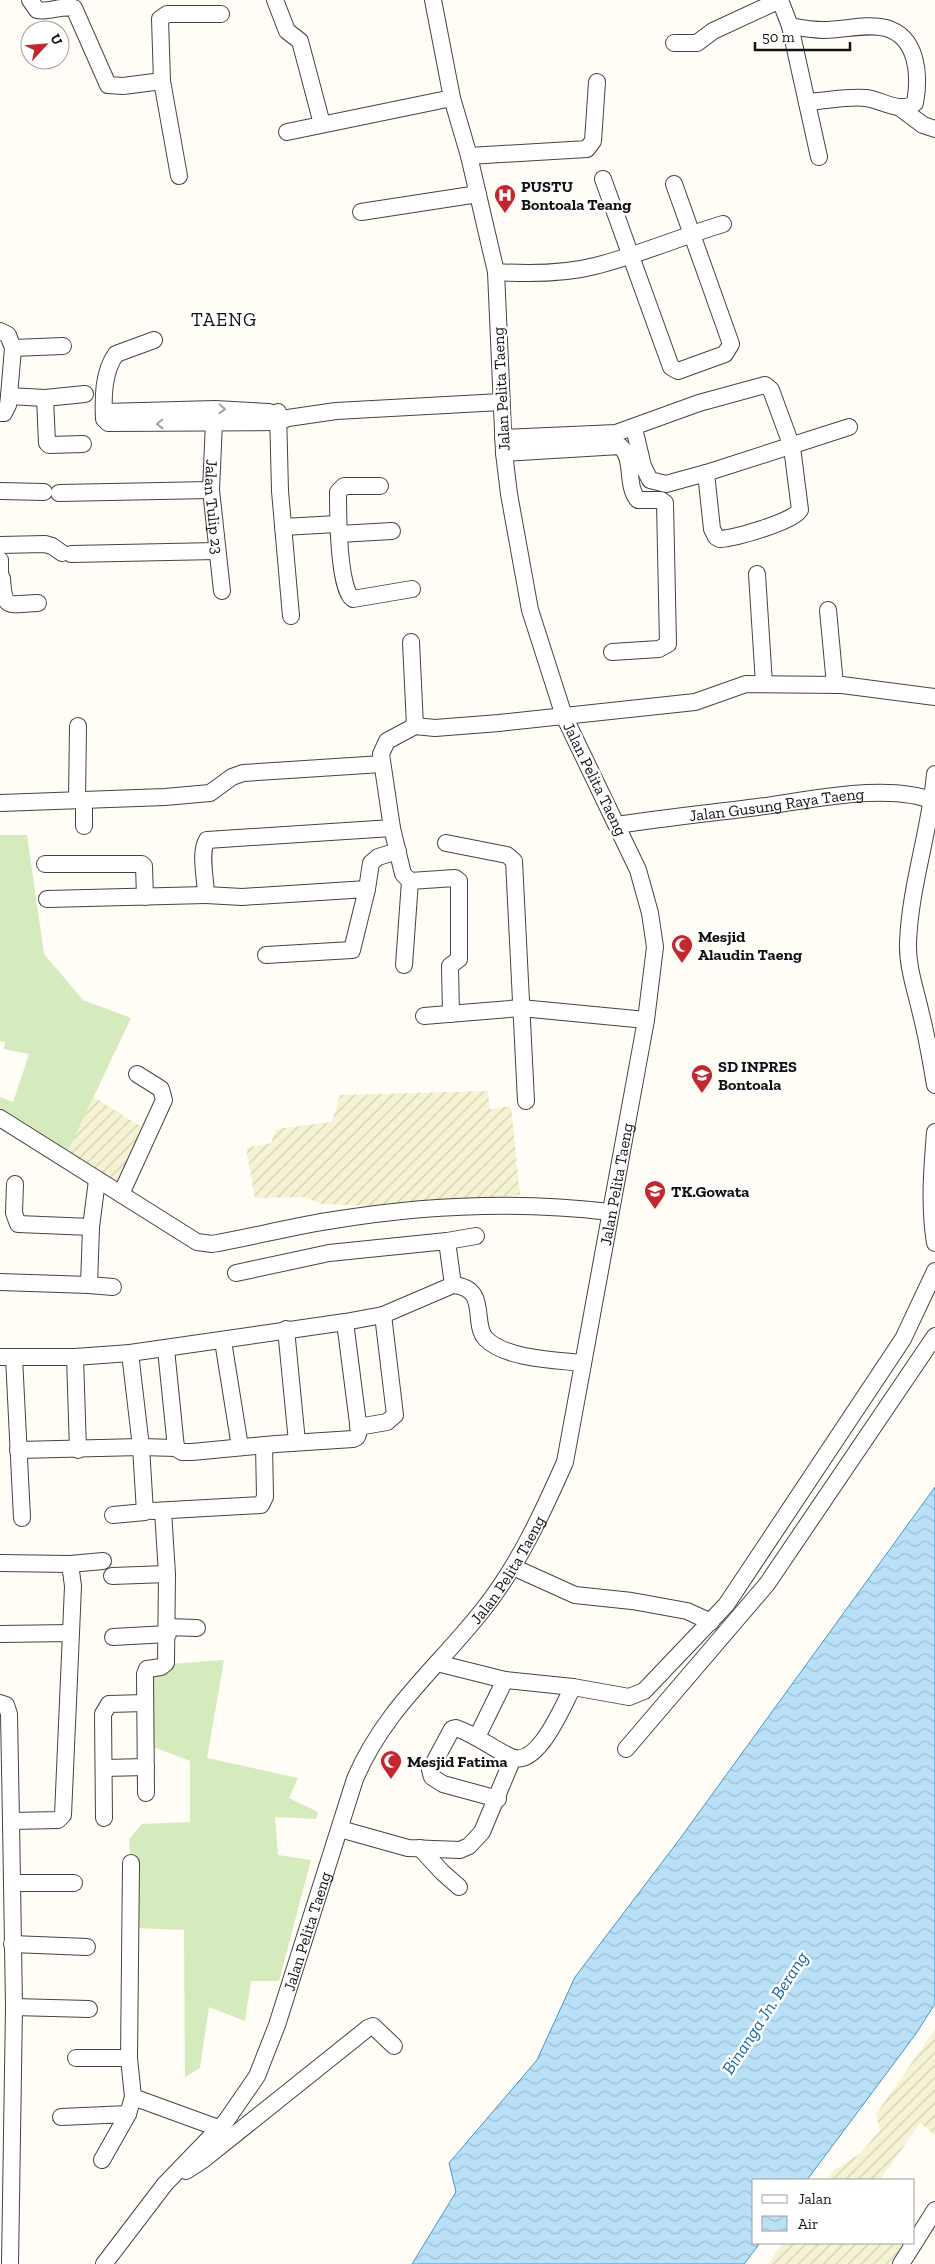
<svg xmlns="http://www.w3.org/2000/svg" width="935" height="2264" viewBox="0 0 935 2264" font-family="'Zilla Slab',serif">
<defs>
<pattern id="farmland-furrows" width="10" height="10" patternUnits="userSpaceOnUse" patternTransform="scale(1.25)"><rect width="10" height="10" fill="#f6f3d4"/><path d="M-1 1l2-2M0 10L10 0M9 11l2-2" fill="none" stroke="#d2cfb5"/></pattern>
<pattern id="water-waves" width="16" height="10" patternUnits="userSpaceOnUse" patternTransform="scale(1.25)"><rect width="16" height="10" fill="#b9e0f7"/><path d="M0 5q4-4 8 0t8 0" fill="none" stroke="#9ebfd3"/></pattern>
</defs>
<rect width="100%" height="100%" fill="#fffdf5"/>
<g fill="url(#farmland-furrows)">
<polygon points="488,1091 490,1109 511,1106 520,1195 373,1206 322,1204 304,1197 255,1198 246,1148 271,1143 276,1129 332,1122 340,1095"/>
<polygon points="94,1097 143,1128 119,1183 67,1153"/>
<polygon points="935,2029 935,2135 920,2123 880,2180 827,2180 834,2170 861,2153 880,2130 876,2114"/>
<polygon points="783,2243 911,2243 895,2264 768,2264"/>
</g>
<g fill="#d5ebbd">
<polygon points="0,835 27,835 44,954 83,1000 131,1018 67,1153 0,1108 0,1097 13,1102 29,1054 4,1049 5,1042 0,1041"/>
<polygon points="224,1660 207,1758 298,1778 289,1798 318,1812 316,1819 275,1817 278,1855 311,1860 279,1981 251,1981 245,2021 209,2007 200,2068 185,2077 184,1930 136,1928 129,1839 142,1824 190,1822 190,1761 148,1745 145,1666"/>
</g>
<polygon fill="url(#water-waves)" stroke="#3f96cf" points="935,1487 935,2004 915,2035 807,2180 754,2180 754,2243 760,2243 744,2264 412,2264 456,2192 449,2163 537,2060 575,1977 679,1840"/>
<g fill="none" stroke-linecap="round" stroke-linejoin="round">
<g stroke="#444" stroke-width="18">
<g id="minor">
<path d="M30,0L37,10C49,13 61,5 74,8L108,85L123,86L162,81"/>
<polyline points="275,0 287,31 300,41 322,124"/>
<polyline points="780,0 790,26 819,157"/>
<path d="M790,26C801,28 813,30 824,30C844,30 867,23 886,28C918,37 920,76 915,103C901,114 882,100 866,98C847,96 826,101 807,102"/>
<polyline points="674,43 697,43 713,31 780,0"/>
<polyline points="899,107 923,125 935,129"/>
<polyline points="287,132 452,98"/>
<polyline points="469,156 587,149 593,141 597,82"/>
<polyline points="179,176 162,81 160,19 167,14 221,14"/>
<polyline points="603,179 671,367 678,371 725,354 731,344 674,184"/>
<polyline points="361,212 478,194"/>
<path d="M496,272C528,274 564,274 595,266C639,255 680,237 723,224"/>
<polyline points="0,331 8,335 13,348 9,396"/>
<path d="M154,340L116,354C103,372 103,398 104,419L108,423L279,422L288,418L336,411L501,402"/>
<polyline points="13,348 63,346"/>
<polyline points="45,398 47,443 49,445 83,444"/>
<polyline points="104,412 215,409 269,412"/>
<polyline points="278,412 280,491 291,616"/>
<polyline points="0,413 4,413 8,405 9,396 45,398 85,394"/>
<path id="s1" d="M214,422L211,490L222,591"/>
<polyline points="634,428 643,466 650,480 666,484 706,473"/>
<path d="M503,438L616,433L699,403L765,385L771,390L792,447L800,510C793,522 735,538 720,539L716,537L712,529L706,473L849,427"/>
<path d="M504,453L620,446C635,459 625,485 638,500H661L665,503L668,644L659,649L612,652"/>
<path d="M380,486H344L338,492C338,511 338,590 353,599L412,589"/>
<polyline points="0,491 44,492"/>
<polyline points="59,493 211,490"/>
<polyline points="283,527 337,524"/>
<polyline points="339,534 392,531"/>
<polyline points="0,545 45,544 52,546 62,553"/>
<polyline points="71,554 217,551"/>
<polyline points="0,560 0,578"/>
<polyline points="757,574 764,684"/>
<path d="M2,578C4,611 8,604 38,603"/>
<polyline points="828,610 835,685"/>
<polyline points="411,642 415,726"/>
<path d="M935,774C930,831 910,886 908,943C907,966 916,991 921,1014C927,1037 931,1061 935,1085"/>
<polyline points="77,800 78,726"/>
<polyline points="0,803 165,797 210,793 232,777 243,773 382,764"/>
<path id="s2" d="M617,825C664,818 711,813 758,807C806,801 891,781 935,802"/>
<polyline points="84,826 84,800"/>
<polyline points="446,843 507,855 514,861 526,1101"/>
<polyline points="45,864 142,864 144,866 145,897"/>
<polyline points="367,889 371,863 378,857 398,851"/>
<polyline points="47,899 206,895"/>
<path d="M266,955L352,950L367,889L242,897L206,895C206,880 199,853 207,840L392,828"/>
<polyline points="404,965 410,881"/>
<polyline points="451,1014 450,966 459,959 459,881 455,878 410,881 403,874 392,828 381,754 387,741 415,726 435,728 499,723 695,702 746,684 842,685 935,697"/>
<polyline points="424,1016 521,1008 646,1020"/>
<path d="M0,1118L197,1242L212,1244C253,1237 293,1226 334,1220C425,1205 519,1201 610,1212"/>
<path d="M935,1132C932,1170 929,1206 935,1243"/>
<polyline points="15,1184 14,1213 18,1224 91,1227 97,1180"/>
<polyline points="121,1194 164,1100 161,1089 137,1074"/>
<polyline points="447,1241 476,1236"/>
<polyline points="236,1273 329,1253 447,1241 453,1285"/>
<polyline points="0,1282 89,1285 91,1227"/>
<polyline points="89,1285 113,1287"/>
<polyline points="286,1329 297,1442"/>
<polyline points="223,1341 240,1447"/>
<polyline points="166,1349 176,1448"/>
<polyline points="130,1353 141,1447 176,1448 182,1452 192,1452 276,1444 353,1439 357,1437 359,1431 345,1322"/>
<path d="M0,1357H75L130,1353L345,1322L383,1315L453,1285C490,1288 471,1324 486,1339C506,1359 556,1360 583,1363"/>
<polyline points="14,1357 22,1518"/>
<polyline points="75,1357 78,1450"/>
<polyline points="358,1427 387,1422 395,1415 383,1315"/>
<polyline points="18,1450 141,1447 145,1512 113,1515"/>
<polyline points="152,1511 261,1505 265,1497 264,1445"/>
<polyline points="0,1563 70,1564 73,1586 71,1633"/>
<polyline points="70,1564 103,1561"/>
<polyline points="513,1567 575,1595 632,1601 687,1611 711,1622"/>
<polyline points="112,1576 167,1574"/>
<polyline points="167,1627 197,1628"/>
<polyline points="0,1634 71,1633 63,1815 58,1820 11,1821 14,2007 10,2264"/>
<polyline points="113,1637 168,1634"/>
<polyline points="437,1663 505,1680 573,1687 629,1697 644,1691 726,1605 903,1339 935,1271"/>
<polyline points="0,1703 6,1705 9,1714 11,1821"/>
<polyline points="477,1737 505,1680"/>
<polyline points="626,1749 767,1584 935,1336"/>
<polyline points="104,1768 146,1767"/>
<polyline points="146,1793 145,1674 147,1669 161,1667 166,1663 167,1574 163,1511"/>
<path d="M498,1799L443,1784L432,1777L430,1770L452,1729L456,1728C476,1735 492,1748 511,1757C538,1769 563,1705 573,1687"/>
<polyline points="104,1818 103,1714 109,1704 145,1703"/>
<polyline points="340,1829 408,1848 460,1850 469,1846 482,1832 513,1758"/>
<polyline points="420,1848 442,1872 459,1887"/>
<polyline points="131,1863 129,2058 133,2097 218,2128"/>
<polyline points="12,1883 74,1883"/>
<polyline points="12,1944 87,1947"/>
<polyline points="14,2007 89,2009"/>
<polyline points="76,2058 129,2058"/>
<polyline points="61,2117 128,2114"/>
<polyline points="102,2160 128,2114 133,2097"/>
<polyline points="186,2171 203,2160 368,2028 373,2026 394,2046"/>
<path id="s3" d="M104,2264L165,2184L226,2121L257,2076L277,2025L355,1779C384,1710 437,1668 482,1611C518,1566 542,1514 565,1462L646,1020L655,947L650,913L638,870L564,716L530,610L509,494L504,453L496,272L469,156L452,98L433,0"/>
<polyline points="901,2264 935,2210"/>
</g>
</g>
<use href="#minor" stroke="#fff" stroke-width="16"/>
</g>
<defs><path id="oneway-chevron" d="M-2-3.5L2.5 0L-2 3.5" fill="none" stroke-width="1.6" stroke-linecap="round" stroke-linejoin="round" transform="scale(1.25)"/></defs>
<g stroke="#a0a0a0">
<use href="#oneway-chevron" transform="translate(222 409) rotate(3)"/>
<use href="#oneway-chevron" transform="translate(160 424) rotate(179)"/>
</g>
<defs>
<g id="hospital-pin" transform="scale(1.125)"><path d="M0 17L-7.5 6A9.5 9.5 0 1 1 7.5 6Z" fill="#c4262e" stroke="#fff"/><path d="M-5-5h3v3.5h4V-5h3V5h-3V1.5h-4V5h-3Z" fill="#fff"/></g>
<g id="mosque-pin" transform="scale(1.125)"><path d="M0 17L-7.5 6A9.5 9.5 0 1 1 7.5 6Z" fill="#c4262e" stroke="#fff"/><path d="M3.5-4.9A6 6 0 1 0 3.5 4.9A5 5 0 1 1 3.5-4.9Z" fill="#fff"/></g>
<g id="school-pin" transform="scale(1.125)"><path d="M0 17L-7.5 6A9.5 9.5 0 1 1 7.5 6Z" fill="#c4262e" stroke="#fff"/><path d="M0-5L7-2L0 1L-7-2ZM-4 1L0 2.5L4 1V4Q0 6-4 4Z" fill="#fff"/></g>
</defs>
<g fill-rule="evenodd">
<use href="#hospital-pin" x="505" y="195"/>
<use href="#mosque-pin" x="682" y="945"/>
<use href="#school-pin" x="702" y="1075"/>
<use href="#school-pin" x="655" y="1191"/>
<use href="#mosque-pin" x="391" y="1761"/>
</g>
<g text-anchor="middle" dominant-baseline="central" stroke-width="5" stroke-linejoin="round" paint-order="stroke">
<g font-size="16" font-weight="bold" fill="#111" stroke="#fff" text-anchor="start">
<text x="521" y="186">PUSTU<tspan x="521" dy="18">Bontoala Teang</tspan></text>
<text x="698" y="936">Mesjid<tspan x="698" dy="18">Alaudin Taeng</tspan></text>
<text x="718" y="1066">SD INPRES<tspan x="718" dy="18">Bontoala</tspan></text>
<text x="671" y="1191">TK.Gowata</text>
<text x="407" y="1761">Mesjid Fatima</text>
</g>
<g font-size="16" fill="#111" stroke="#fff">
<text transform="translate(501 389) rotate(-93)">Jalan Pelita Taeng</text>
<text stroke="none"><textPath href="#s1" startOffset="85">Jalan Tulip 23</textPath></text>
<text transform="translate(595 779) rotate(64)">Jalan Pelita Taeng</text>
<text stroke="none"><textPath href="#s2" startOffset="161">Jalan Gusung Raya Taeng</textPath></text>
<text stroke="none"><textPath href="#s3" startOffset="1221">Jalan Pelita Taeng</textPath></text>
<text stroke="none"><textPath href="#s3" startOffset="816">Jalan Pelita Taeng</textPath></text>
<text stroke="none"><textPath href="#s3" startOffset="396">Jalan Pelita Taeng</textPath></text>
</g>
<g font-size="18" font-style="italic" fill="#1768a6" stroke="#fff">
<text transform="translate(765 2013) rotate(-57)">Binanga Jn. Berang</text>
</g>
<g font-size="19" letter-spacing="1" fill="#111" stroke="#fff">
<text x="224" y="319">TAENG</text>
</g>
</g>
<rect x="752" y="2179" width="162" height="65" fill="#ffffff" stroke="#a0a0a0"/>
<rect x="762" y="2195" width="25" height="8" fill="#ffffff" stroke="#a0a0a0"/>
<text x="798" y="2204" font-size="15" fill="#111111">Jalan</text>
<rect x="762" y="2216" width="25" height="15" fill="url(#water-waves)" stroke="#a0a0a0"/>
<text x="798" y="2229" font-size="15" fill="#111111">Air</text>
<g transform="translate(45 45) rotate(64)"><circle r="24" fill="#ffffff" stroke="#a0a0a0"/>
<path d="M0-4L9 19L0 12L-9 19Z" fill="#c4262e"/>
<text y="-8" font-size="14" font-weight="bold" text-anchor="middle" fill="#111111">U</text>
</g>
<path d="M755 42v8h95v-8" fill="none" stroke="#111111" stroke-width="2.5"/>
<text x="762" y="42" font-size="15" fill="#111111" stroke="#ffffff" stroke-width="4" paint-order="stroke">50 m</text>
</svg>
